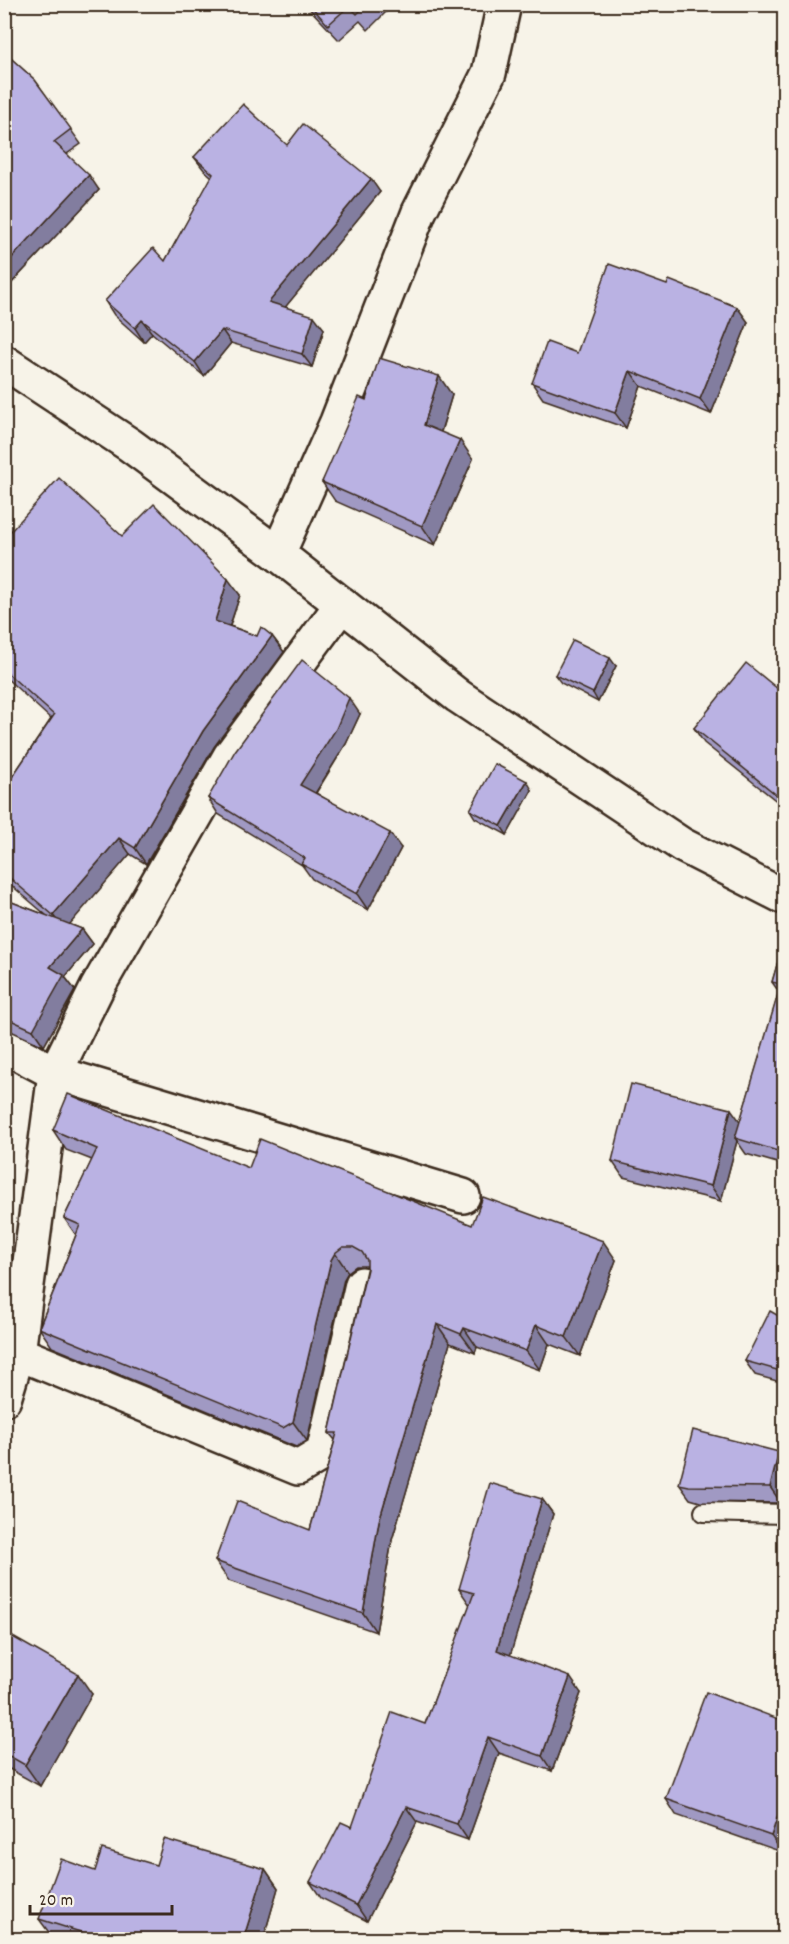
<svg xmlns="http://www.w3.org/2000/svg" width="789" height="1944" viewBox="0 0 789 1944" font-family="Dekko,sans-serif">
<rect width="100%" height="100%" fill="#f7f3e8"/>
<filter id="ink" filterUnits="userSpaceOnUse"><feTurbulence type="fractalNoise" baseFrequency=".0167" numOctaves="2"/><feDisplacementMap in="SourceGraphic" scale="12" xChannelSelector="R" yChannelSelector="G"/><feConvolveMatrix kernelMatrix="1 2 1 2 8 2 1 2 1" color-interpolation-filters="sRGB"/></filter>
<g filter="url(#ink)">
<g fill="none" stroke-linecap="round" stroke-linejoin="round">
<g stroke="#3b2a1e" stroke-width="22">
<polyline id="lane" points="704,1512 784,1514"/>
</g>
<g stroke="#3b2a1e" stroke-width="38">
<g id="street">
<polyline points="4,362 130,445 278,554 458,696 682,845 784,897"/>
<polyline points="278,554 337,422 419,212 489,73 504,4"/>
<polyline points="4,1046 55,1073 463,1196"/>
<polyline points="18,1353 298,1468 323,1453 362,1284"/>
<polyline points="4,1399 18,1353 55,1073 97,988 230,756 342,604"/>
</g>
</g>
<use href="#lane" stroke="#f7f3e8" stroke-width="18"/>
<use href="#street" stroke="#f7f3e8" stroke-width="33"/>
</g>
<g fill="#a099c3" stroke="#3b2a1e" stroke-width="1.5">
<polygon points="305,4 394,4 368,30 360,21 339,40"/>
<polygon points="4,52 35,80 81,144 67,154 99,190 7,288 4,285"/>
<polygon points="287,145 380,192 285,307 324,329 312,367 231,343 204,376 152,333 144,342 114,315 105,301 165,261 212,177 204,170 194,157"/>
<polygon points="667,285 737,307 748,322 711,414 641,386 626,428 543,399 532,383 577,353"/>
<polygon points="452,395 441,432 473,459 435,545 335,501 322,482 366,400"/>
<polygon points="4,528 10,532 122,536 240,595 230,626 257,636 272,636 284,652 214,747 146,864 130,854 69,924 82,929 93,944 65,977 75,990 44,1046 4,1028 4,899 46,915 4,879 4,789 51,719 4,676"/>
<polygon points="616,666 598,702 561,683 555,675"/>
<polygon points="784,694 784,807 704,743 694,728"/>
<polygon points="360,714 346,744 316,793 401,848 368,910 312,879 302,865 218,814 208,798"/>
<polygon points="532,790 507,835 475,818 470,810"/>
<polygon points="784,941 784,1165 746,1154 737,1141 721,1201 623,1177 612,1161 740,1122 779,992 772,982"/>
<polygon points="53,1130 249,1168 472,1225 616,1260 580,1356 549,1344 540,1370 477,1347 475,1353 450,1343 392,1540 376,1632 229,1581 215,1561 310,1530 335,1440 329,1433 367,1266 356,1266 348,1272 344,1279 307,1441 296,1447 52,1347 39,1328 76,1235 64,1218 92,1160 66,1150"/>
<polygon points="784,1319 784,1383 755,1375 745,1361"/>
<polygon points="784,1459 784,1489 781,1503 700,1502 690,1499 679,1484"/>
<polygon points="542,1499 553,1514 510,1655 581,1693 552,1771 499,1753 468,1840 417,1822 367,1921 321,1898 310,1882 352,1827 425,1724 470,1605 459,1589"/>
<polygon points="4,1632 92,1694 40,1786 4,1766"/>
<polygon points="784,1721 784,1843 782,1852 676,1815 666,1799"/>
<polygon points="156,1865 265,1869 278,1888 263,1940 57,1940 53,1938 39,1919 95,1871"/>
</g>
<g fill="#827d9f" stroke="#3b2a1e" stroke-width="1.5">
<polygon points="89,175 99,190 7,288 4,284 4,266"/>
<polygon points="371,179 380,192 278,316 269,302"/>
<polygon points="737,307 748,322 711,414 700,399"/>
<polygon points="314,316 324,329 312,367 302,354"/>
<polygon points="142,320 152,333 144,342 135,328"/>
<polygon points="222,330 231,343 204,376 195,362"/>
<polygon points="630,371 641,386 626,428 615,413"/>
<polygon points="439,376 452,395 437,444 424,425"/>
<polygon points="460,440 473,459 435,545 422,526"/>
<polygon points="228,579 240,595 226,637 215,621"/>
<polygon points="272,636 284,652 214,747 146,864 135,848 203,731"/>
<polygon points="610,658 616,666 598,702 593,693"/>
<polygon points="349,698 360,714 346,744 311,800 300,785"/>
<polygon points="527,781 532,790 507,835 501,826"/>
<polygon points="390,833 401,848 368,910 357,894"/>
<polygon points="119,838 130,854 64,931 53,915"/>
<polygon points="82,929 93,944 65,977 75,990 44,1046 33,1030 50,967"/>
<polygon points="731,1109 742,1124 735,1138 737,1141 721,1201 711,1186"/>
<polygon points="603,1241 616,1260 580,1356 566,1337"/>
<polygon points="335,1253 348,1272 344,1279 307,1441 293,1422 331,1260"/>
<polygon points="437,1324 450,1343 392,1540 376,1632 363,1613 379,1521"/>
<polygon points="536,1325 549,1344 540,1370 526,1351"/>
<polygon points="464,1328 477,1347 475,1353 461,1334"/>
<polygon points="779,1452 784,1459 784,1489 781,1503 770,1487"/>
<polygon points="542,1499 553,1514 507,1666 497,1650"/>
<polygon points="78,1674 92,1694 40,1786 25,1765"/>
<polygon points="570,1677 581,1693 552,1771 542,1756"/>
<polygon points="488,1737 499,1753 468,1840 457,1824"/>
<polygon points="784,1798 784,1843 782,1852 771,1836"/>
<polygon points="406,1807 417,1822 367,1921 356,1905"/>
<polygon points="265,1869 278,1888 263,1940 243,1940"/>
</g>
<g fill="#bab2e3" stroke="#3b2a1e" stroke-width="1.5">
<polygon points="309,4 367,4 357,14 349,6 328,25"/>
<polygon points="4,52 35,80 71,129 54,142 89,175 4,266 4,193 7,190 4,187"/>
<polygon points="243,104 287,145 303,124 371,179 269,302 314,316 302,354 222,330 195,362 142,320 135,328 105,301 153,248 165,261 213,174 194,157"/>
<polygon points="609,264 667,285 669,280 737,307 700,399 630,371 615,413 532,383 547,342 577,353"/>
<polygon points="379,358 439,376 424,425 460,440 422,526 322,482 359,397 366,400"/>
<polygon points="59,478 122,536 154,504 228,579 215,621 257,636 261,627 272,636 203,731 135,848 119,838 53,915 4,873 4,789 54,715 4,670 4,528 10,532"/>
<polygon points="573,640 610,658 593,693 555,675"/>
<polygon points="302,660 349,698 336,729 300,785 390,833 357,894 301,864 305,858 208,798 235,751"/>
<polygon points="746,663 784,694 784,801 694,728"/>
<polygon points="495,764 527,781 501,826 470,810"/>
<polygon points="4,899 82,929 50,967 64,975 33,1030 4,1017"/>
<polygon points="784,941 784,1153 735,1138 781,984 772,982"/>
<polygon points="631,1084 731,1109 711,1186 612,1161"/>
<polygon points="68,1094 249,1168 260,1139 472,1225 483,1197 603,1241 566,1337 536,1325 526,1351 464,1328 461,1334 437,1324 379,1521 363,1613 215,1561 237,1501 310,1530 337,1433 329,1433 367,1269 367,1260 362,1252 353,1247 343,1247 335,1253 331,1260 293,1422 283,1428 39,1328 80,1225 64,1218 97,1149 53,1130"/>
<polygon points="770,1311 784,1319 784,1372 745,1361"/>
<polygon points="693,1430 779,1452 770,1487 689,1486 679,1484"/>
<polygon points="490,1483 542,1499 497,1650 570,1677 542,1756 488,1737 457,1824 406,1807 356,1905 310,1882 341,1822 352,1827 392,1712 425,1724 474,1593 459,1589"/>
<polygon points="4,1632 78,1674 25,1765 4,1753"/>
<polygon points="706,1692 784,1721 784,1798 771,1836 666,1799"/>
<polygon points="164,1839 265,1869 243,1940 106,1940 39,1919 61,1859 95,1871 102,1849 156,1865"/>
</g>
</g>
<rect width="789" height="1944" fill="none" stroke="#f7f3e8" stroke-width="24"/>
<rect x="12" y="12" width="765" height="1920" fill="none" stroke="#3b2a1e" stroke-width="2" filter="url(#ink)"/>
<path d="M30 1905v9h142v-9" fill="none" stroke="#3b2a1e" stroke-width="3"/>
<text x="39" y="1905" font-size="18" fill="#3b2a1e" stroke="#f7f3e8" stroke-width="4.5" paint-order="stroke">20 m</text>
</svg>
